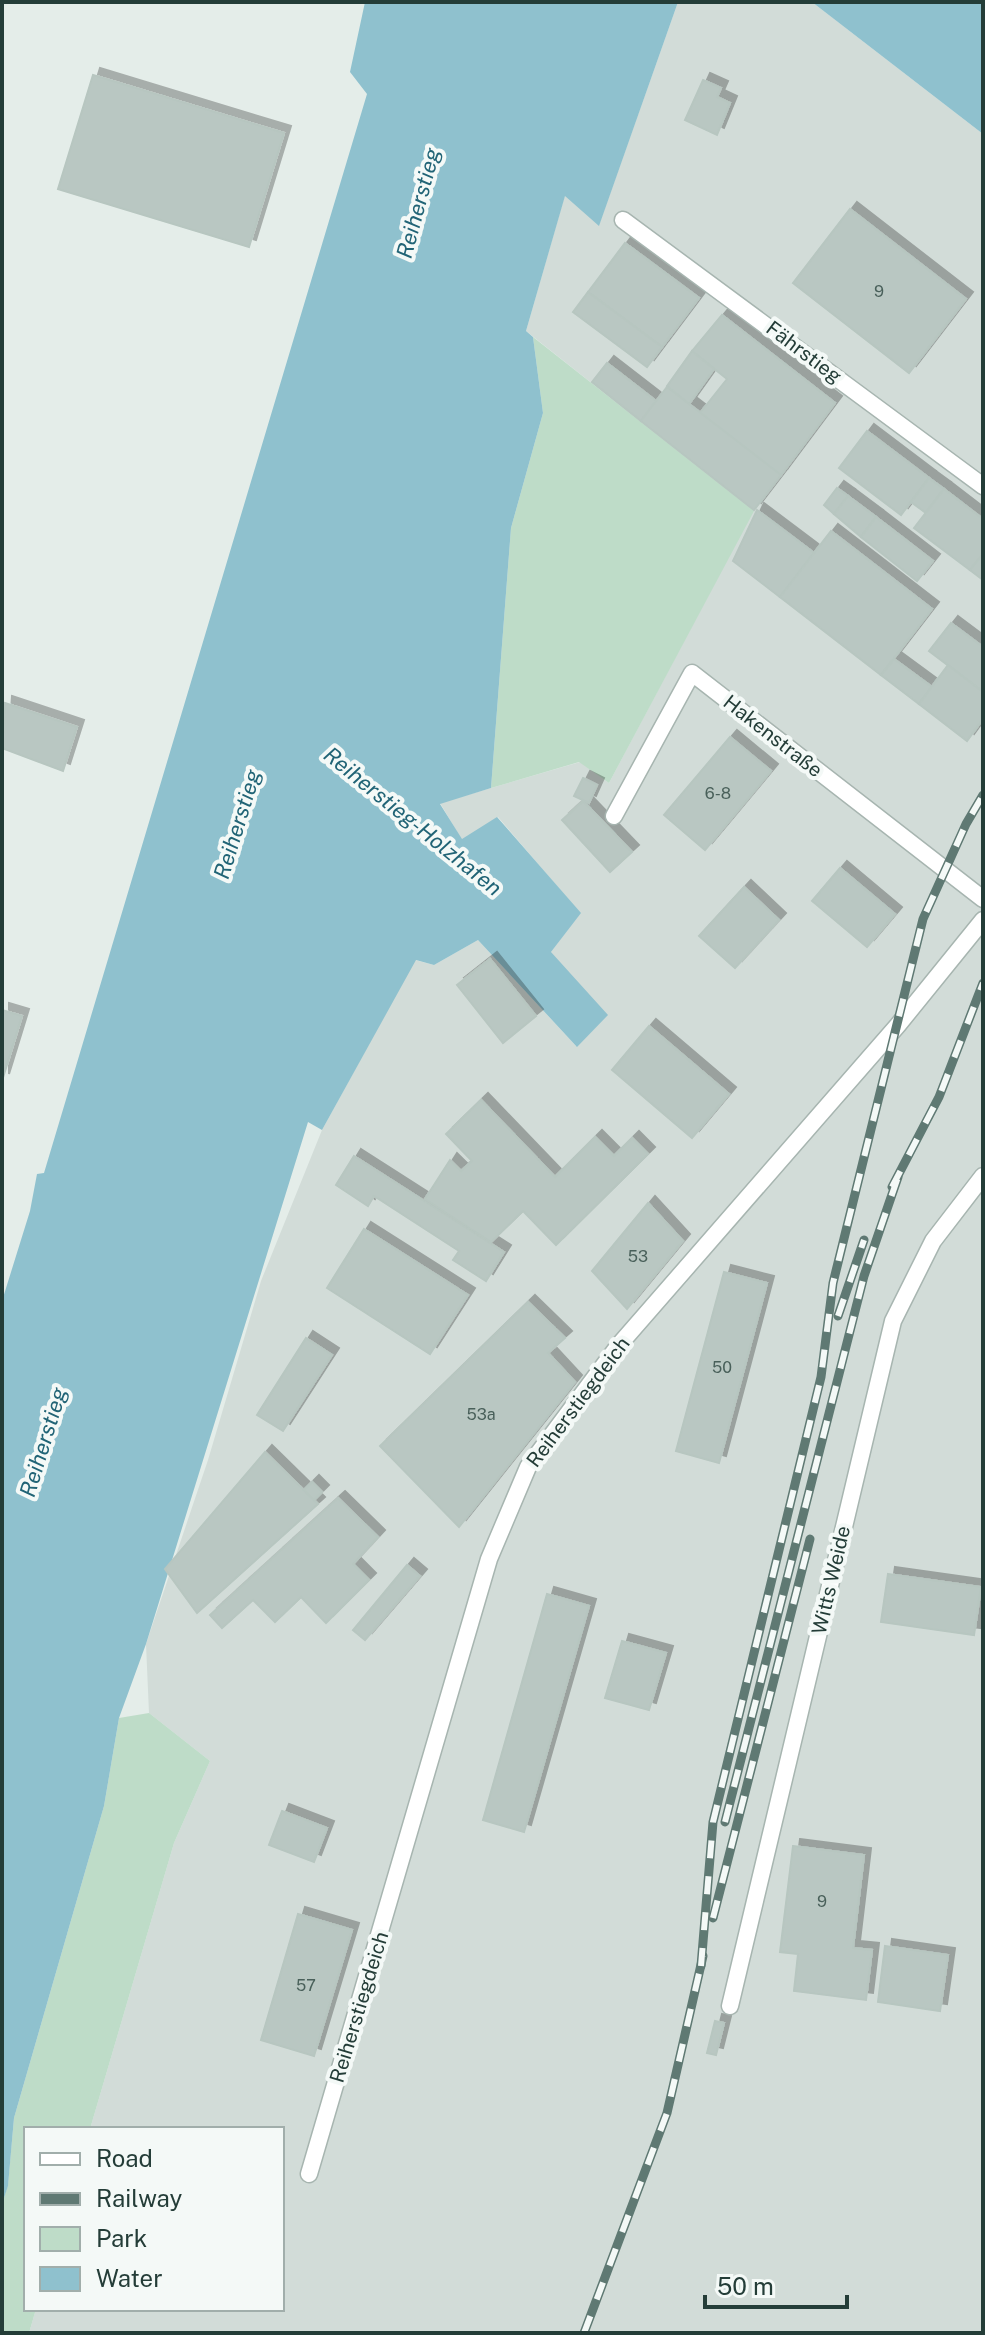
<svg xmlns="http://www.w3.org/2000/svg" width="985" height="2335" viewBox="0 0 985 2335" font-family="'Public Sans',sans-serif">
<defs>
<filter id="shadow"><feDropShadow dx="7" dy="-7" stdDeviation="0" flood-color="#0004"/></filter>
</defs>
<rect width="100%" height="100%" fill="#e4ede9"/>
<polygon fill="#d2dcd8" points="678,2 812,2 983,134 983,2333 29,2333 36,2309 282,2309 282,2129 90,2129 174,1843 210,1761 149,1713 146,1644 208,1460 261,1281 322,1130 415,960 434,965 478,940 576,1046 551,952 580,913 498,817 462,840 440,803 580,762 609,783 753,511 526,331 565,195 599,225"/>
<g fill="#bedcc8">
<polygon points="533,337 754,511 609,783 579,762 491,788 511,528 543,413"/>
<polygon points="149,1713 210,1761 174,1843 90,2129 26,2129 26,2309 36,2309 29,2333 2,2333 2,2204 8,2185 14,2118 104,1806 119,1718"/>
</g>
<g fill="#8fc1ce">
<polygon points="365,2 678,2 599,226 565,196 526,331 533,337 543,413 511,528 491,788 440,804 462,839 497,817 581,913 551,952 608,1015 577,1047 478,940 434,965 416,960 322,1130 308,1122 146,1644 119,1718 104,1806 14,2118 8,2186 2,2204 2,1301 30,1211 37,1174 44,1173 367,94 350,72"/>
<polygon points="812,2 983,2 983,134"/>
</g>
<g fill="#b9c7c2" stroke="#b7c6c0" stroke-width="2" filter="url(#shadow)">
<polygon points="93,75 284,133 249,247 58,189"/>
<polygon points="703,80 721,88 717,97 730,103 717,135 685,120"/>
<polygon points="850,209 966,299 909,373 793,283"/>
<polygon points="625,243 699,298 662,347 588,292"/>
<polygon points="588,292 662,347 647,367 573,312"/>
<polygon points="722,315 835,403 781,475 700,413 727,379 692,351"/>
<polygon points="692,351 714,369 689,404 667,386"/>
<polygon points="607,363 656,401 641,421 592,382"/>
<polygon points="667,387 781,475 754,510 641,421"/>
<polygon points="867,431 929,478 901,515 839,468"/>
<polygon points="929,478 944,489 926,513 911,502"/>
<polygon points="837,488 848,496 834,514 824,505"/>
<polygon points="944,489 983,519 983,554 970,570 914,528"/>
<polygon points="848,496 876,517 861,537 834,514"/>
<polygon points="757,510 814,553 780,597 733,561"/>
<polygon points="876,517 933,561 917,581 861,537"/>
<polygon points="831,531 932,609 881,675 780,597"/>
<polygon points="983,554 983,580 970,570"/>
<polygon points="951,623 983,647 983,692 929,651"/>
<polygon points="894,659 932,687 919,704 881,675"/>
<polygon points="948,665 983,692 983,719 967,741 919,704"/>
<polygon points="5,703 77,727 63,771 2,748"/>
<polygon points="730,737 771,771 705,850 664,815"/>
<polygon points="583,778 597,785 589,803 574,796"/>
<polygon points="583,801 632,852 610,872 562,820"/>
<polygon points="840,868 895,914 867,947 812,901"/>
<polygon points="744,887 779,920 735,968 699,936"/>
<polygon points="490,959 536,1016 503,1043 457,985"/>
<polygon points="2,1010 22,1016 2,1081"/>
<polygon points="649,1026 729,1094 692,1138 612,1070"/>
<polygon points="481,1100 555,1177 595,1137 614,1156 632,1138 648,1154 556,1245 523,1211 491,1242 425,1199 450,1160 461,1171 472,1161 446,1134"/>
<polygon points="354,1156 504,1252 486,1281 453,1260 459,1251 374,1196 368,1206 336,1185"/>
<polygon points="648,1203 683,1241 627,1309 592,1271"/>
<polygon points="364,1229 468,1295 430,1354 327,1288"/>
<polygon points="724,1272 767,1283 719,1463 676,1451"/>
<polygon points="528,1302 565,1338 548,1353 575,1382 459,1527 380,1446"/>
<polygon points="306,1338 332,1355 283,1431 257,1415"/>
<polygon points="265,1452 318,1504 197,1613 165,1569"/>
<polygon points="312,1482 322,1492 314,1500 304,1490"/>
<polygon points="338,1498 378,1537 353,1564 369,1580 326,1623 301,1597 275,1622 253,1600 222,1628 210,1615"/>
<polygon points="407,1565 420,1576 365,1640 353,1630"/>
<polygon points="888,1574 981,1587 974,1635 881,1622"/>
<polygon points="547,1594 589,1606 524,1832 483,1820"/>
<polygon points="622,1641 666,1653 649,1710 605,1698"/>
<polygon points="282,1811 327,1828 314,1862 269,1845"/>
<polygon points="793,1846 864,1855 853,1948 872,1950 866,2000 794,1991 798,1954 780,1952"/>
<polygon points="298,1914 352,1930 314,2056 261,2040"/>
<polygon points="885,1946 948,1955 940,2011 878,2002"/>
<polygon points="715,2021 724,2023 716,2055 707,2053"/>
</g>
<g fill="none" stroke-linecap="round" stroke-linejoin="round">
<g stroke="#a7b5b0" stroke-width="19">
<g id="minor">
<polyline points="623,220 983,486"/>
<polyline points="614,816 692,673 983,899"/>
<polyline points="730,2006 893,1321 933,1241 983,1176"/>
<polyline points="309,2174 489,1559 528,1467 619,1345 898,1025 983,920"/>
</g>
</g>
<use href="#minor" stroke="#fff" stroke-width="16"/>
<g stroke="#5f7973" stroke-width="9">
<g id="rail">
<polyline points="892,1187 939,1097 983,983"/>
<polyline points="838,1316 864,1240"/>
<polyline points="725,1822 864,1276 898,1177"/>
<polyline points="713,1918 810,1539"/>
<polyline points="701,1966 713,1822 821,1377 833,1283 923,919 966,824 983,795"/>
<polyline points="584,2333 667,2113 703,1956"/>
</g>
</g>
<use href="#rail" stroke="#f4f9f7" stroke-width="6" stroke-dasharray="18" stroke-linecap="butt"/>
</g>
<g text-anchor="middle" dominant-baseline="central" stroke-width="8" stroke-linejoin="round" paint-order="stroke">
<g font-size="16" fill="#49605a">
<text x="879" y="291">9</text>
<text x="718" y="793">6-8</text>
<text x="638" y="1256">53</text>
<text x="722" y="1367">50</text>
<text x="481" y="1414">53a</text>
<text x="822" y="1901">9</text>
<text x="306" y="1985">57</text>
</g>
<g font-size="20" fill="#243d38" stroke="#f4f9f7">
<text transform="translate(804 352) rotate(37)">Fährstieg</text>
<text transform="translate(773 736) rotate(38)">Hakenstraße</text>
<text transform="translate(578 1402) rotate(-53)">Reiherstiegdeich</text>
<text transform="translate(831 1580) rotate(-77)">Witts Weide</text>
<text transform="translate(359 2007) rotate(-73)">Reiherstiegdeich</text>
</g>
<g font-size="22" font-style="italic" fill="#216476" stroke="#f4f9f7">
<text transform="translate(418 203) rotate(-75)">Reiherstieg</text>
<text transform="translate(413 821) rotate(39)">Reiherstieg-Holzhafen</text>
<text transform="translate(237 824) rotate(-73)">Reiherstieg</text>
<text transform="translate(43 1442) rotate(-73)">Reiherstieg</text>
</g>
</g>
<rect width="985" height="2335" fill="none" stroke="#243d38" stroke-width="8"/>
<rect x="24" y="2127" width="260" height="184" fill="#f4f9f7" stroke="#a1aeab" stroke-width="2"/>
<rect x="40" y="2153" width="40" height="12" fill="#ffffff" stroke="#a1aeab" stroke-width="2"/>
<text x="96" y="2167" font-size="24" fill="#243d38">Road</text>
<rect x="40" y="2193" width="40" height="12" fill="#5f7973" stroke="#a1aeab" stroke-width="2"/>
<text x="96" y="2207" font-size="24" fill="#243d38">Railway</text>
<rect x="40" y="2227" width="40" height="24" fill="#bedcc8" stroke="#a1aeab" stroke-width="2"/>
<text x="96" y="2247" font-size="24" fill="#243d38">Park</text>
<rect x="40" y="2267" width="40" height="24" fill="#8fc1ce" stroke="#a1aeab" stroke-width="2"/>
<text x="96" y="2287" font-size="24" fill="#243d38">Water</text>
<path d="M705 2295v12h142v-12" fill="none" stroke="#243d38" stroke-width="4"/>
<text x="717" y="2295" font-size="24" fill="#243d38" stroke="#f4f9f7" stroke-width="6" paint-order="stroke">50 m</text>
</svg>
